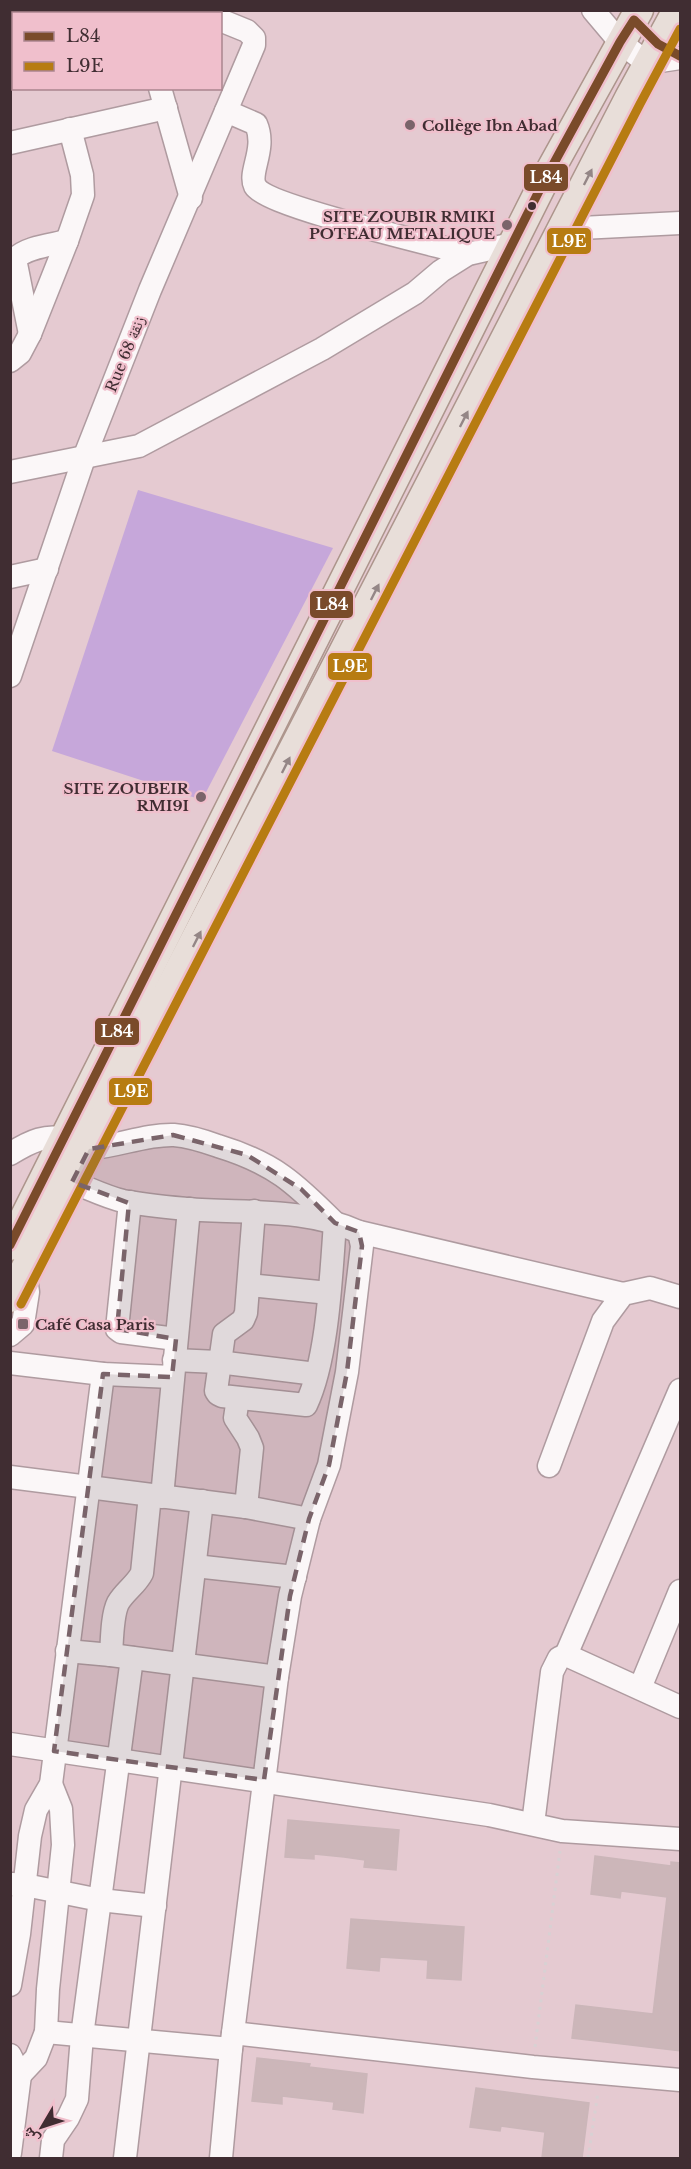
<svg xmlns="http://www.w3.org/2000/svg" width="691" height="2169" viewBox="0 0 691 2169" font-family="'Libre Baskerville','Noto Naskh Arabic',serif">
<rect width="100%" height="100%" fill="#e5cad1"/>
<polygon fill="#c6a7da" points="138,490 333,548 202,800 52,751"/>
<g fill="#ccb6b9" stroke="#cbb6b9" stroke-width="1.5">
<polygon points="288,1820 399,1830 396,1870 364,1867 365,1860 344,1857 314,1854 314,1859 285,1857"/>
<polygon points="595,1856 671,1866 671,1862 681,1863 681,2051 572,2038 576,2005 653,2014 667,1897 621,1891 620,1898 591,1894"/>
<polygon points="351,1919 464,1927 461,1980 427,1978 428,1960 380,1957 379,1971 347,1968"/>
<polygon points="257,2058 310,2064 309,2067 367,2074 363,2113 333,2109 334,2102 282,2096 282,2104 252,2101"/>
<polygon points="476,2088 589,2103 582,2158 542,2158 545,2132 501,2126 500,2131 470,2127"/>
</g>
<g fill="none" stroke-linecap="round" stroke-linejoin="round">
<g stroke="#af9ba0" stroke-width="25">
<g id="minor">
<polyline points="140,10 141,14"/>
<polyline points="199,10 206,14"/>
<polyline points="593,10 620,42 647,63 680,58"/>
<polyline points="10,45 14,44"/>
<polyline points="160,88 191,198"/>
<path d="M226,111L256,124C267,149 248,172 255,186C266,206 436,245 468,254"/>
<polyline points="10,143 166,108"/>
<polyline points="561,229 680,223"/>
<path d="M30,334L15,259C26,247 52,245 67,241"/>
<polyline points="10,361 20,353 30,334 67,241 83,195 82,175 70,129"/>
<polyline points="10,472 139,446 322,349 415,293 441,271 468,254 512,244"/>
<polyline points="10,577 47,569"/>
<polyline points="10,676 84,458 150,290 254,45 254,38 247,31 220,20"/>
<path d="M10,1154C29,1142 48,1132 70,1141C77,1144 85,1149 92,1148C119,1146 146,1134 174,1135C188,1136 204,1141 218,1146C274,1163 295,1183 335,1223C331,1275 328,1359 306,1405L222,1396L218,1394L216,1391L224,1334L243,1320L246,1313L254,1211"/>
<path d="M72,1182C88,1188 106,1197 123,1201C144,1205 166,1207 187,1209C245,1214 305,1207 359,1232L623,1294"/>
<polyline points="130,1202 117,1329 121,1332 176,1339"/>
<polyline points="249,1285 329,1293"/>
<polyline points="10,1335 23,1324 28,1292 25,1271"/>
<polyline points="174,1360 218,1362 316,1374"/>
<polyline points="10,1363 103,1374 172,1377"/>
<polyline points="238,1398 235,1418 248,1438 252,1448 246,1507"/>
<polyline points="549,1466 603,1321 623,1294 650,1288 680,1297"/>
<polyline points="10,1477 246,1507 309,1519"/>
<polyline points="162,1497 189,1209"/>
<polyline points="195,1566 295,1577"/>
<polyline points="67,1651 111,1655 277,1677"/>
<path d="M111,1655C112,1641 112,1615 118,1603C125,1591 136,1585 142,1573L150,1495"/>
<polyline points="566,1655 680,1390"/>
<polyline points="640,1688 680,1591"/>
<polyline points="10,1744 489,1815 562,1831 680,1839"/>
<polyline points="533,1824 552,1672 559,1658 566,1655 680,1707"/>
<polyline points="12,1884 25,1885 100,1900 155,1906"/>
<polyline points="10,1985 19,1934 30,1836 36,1810 51,1784 103,1374"/>
<polyline points="46,2032 231,2049"/>
<polyline points="233,2033 533,2067 680,2080"/>
<polyline points="10,2055 20,2075 10,2153"/>
<polyline points="20,2075 36,2058 46,2032 48,1989 63,1845 61,1809 51,1784"/>
<polyline points="51,2158 53,2140 68,2118 77,2099 82,2036 132,1658"/>
<polyline points="125,2158 202,1501"/>
<polyline points="221,2158 231,2049 277,1677 290,1596 309,1519 329,1465 347,1372 362,1246 359,1232"/>
</g>
</g>
<g stroke="#ad958c" stroke-width="31">
<g id="major">
<polyline points="10,1246 542,185 639,10"/>
<polyline points="10,1298 629,98 677,10"/>
</g>
</g>
<g stroke="#d8d1d3" stroke-width="3" stroke-dasharray="3 4.5" stroke-linecap="butt">
<polyline points="535,2047 560,1851"/>
<polyline points="588,2158 598,2092"/>
</g>
<use href="#minor" stroke="#fbf7f8" stroke-width="22"/>
<use href="#major" stroke="#e8ded9" stroke-width="28"/>
<g stroke="#f0bfcc" stroke-width="14">
<polyline id="bus-1" points="10,1245 542,185 620,42 634,20 658,44 680,56"/>
</g>
<g stroke="#f0bfcc" stroke-width="14">
<polyline id="bus-2" points="21,1304 640,104 680,29"/>
</g>
<use href="#bus-1" stroke="#7a4b2a" stroke-width="9"/>
<use href="#bus-2" stroke="#b77c12" stroke-width="9"/>
</g>
<defs><path id="oneway-solid" d="M-6-.8H1V-3.2L6.5 0L1 3.2V.8H-6Z" transform="scale(1.5)"/></defs>
<g fill="#948686">
<use href="#oneway-solid" transform="translate(588 177) rotate(-63)"/>
<use href="#oneway-solid" transform="translate(464 419) rotate(-63)"/>
<use href="#oneway-solid" transform="translate(375 592) rotate(-63)"/>
<use href="#oneway-solid" transform="translate(286 765) rotate(-63)"/>
<use href="#oneway-solid" transform="translate(197 939) rotate(-63)"/>
</g>
<path fill="#7a646a" fill-opacity="0.2" stroke="#7a646a" stroke-width="4.5" stroke-dasharray="12 8" stroke-linejoin="round" d="M173,1135L247,1155L301,1189L335,1223L359,1232L362,1246L347,1372L329,1465L309,1519L290,1596L264,1780L54,1751L103,1374L172,1377L176,1339L117,1329L129,1203L72,1182L89,1149Z"/>
<g fill="#7a646a" stroke="#f0bfcc" stroke-width="2">
<circle cx="410" cy="125" r="6"/>
<circle cx="507" cy="225" r="6"/>
<circle cx="201" cy="797" r="6"/>
<rect x="17" y="1318" width="12" height="12" rx="3"/>
</g>
<circle fill="#402d32" stroke="#f0bfcc" stroke-width="2" cx="532" cy="206" r="5"/>
<g text-anchor="middle" dominant-baseline="central" stroke-width="4.5" stroke-linejoin="round" paint-order="stroke">
<g font-size="15" font-weight="bold" fill="#402d32" stroke="#f0bfcc" text-anchor="start">
<text x="422" y="125">Collège Ibn Abad</text>
<text x="495" y="216" text-anchor="end">SITE ZOUBIR RMIKI<tspan x="495" dy="17">POTEAU METALIQUE</tspan></text>
<text x="189" y="788" text-anchor="end">SITE ZOUBEIR<tspan x="189" dy="17">RMI9I</tspan></text>
<text x="35" y="1324">Café Casa Paris</text>
</g>
<g font-size="15" fill="#402d32" stroke="#f0bfcc">
<text transform="translate(125 354) rotate(-68)">Rue 68 زنقة</text>
</g>
</g>
<g stroke="#f0bfcc" stroke-width="2">
<rect x="523" y="163" width="46" height="29" rx="6" fill="#7a4b2a"/>
<rect x="546" y="227" width="46" height="28" rx="6" fill="#b77c12"/>
<rect x="309" y="590" width="45" height="29" rx="6" fill="#7a4b2a"/>
<rect x="327" y="652" width="46" height="29" rx="6" fill="#b77c12"/>
<rect x="94" y="1017" width="46" height="29" rx="6" fill="#7a4b2a"/>
<rect x="108" y="1077" width="45" height="29" rx="6" fill="#b77c12"/>
</g>
<g font-size="16" text-anchor="middle" font-weight="bold" fill="#fff">
<text x="546" y="183">L84</text>
<text x="569" y="247">L9E</text>
<text x="332" y="610">L84</text>
<text x="350" y="672">L9E</text>
<text x="117" y="1037">L84</text>
<text x="131" y="1097">L9E</text>
</g>
<rect width="691" height="2169" fill="none" stroke="#402d32" stroke-width="24"/>
<rect x="12" y="12" width="210" height="78" fill="#f0bfcc" stroke="#aa858e" stroke-width="1.5"/>
<rect x="24" y="32" width="30" height="9" fill="#7a4b2a" stroke="#aa858e" stroke-width="1.5"/>
<text x="66" y="42" font-size="18" fill="#402d32">L84</text>
<rect x="24" y="62" width="30" height="9" fill="#b77c12" stroke="#aa858e" stroke-width="1.5"/>
<text x="66" y="72" font-size="18" fill="#402d32">L9E</text>
<g transform="translate(42 2127) rotate(231)" stroke="#f0bfcc" stroke-width="4.5" paint-order="stroke">
<path d="M0-4.5L10 22L0 15L-10 22Z" fill="#402d32"/>
<text y="-9" font-size="16" font-weight="bold" text-anchor="middle" fill="#402d32">ش</text>
</g>
</svg>
